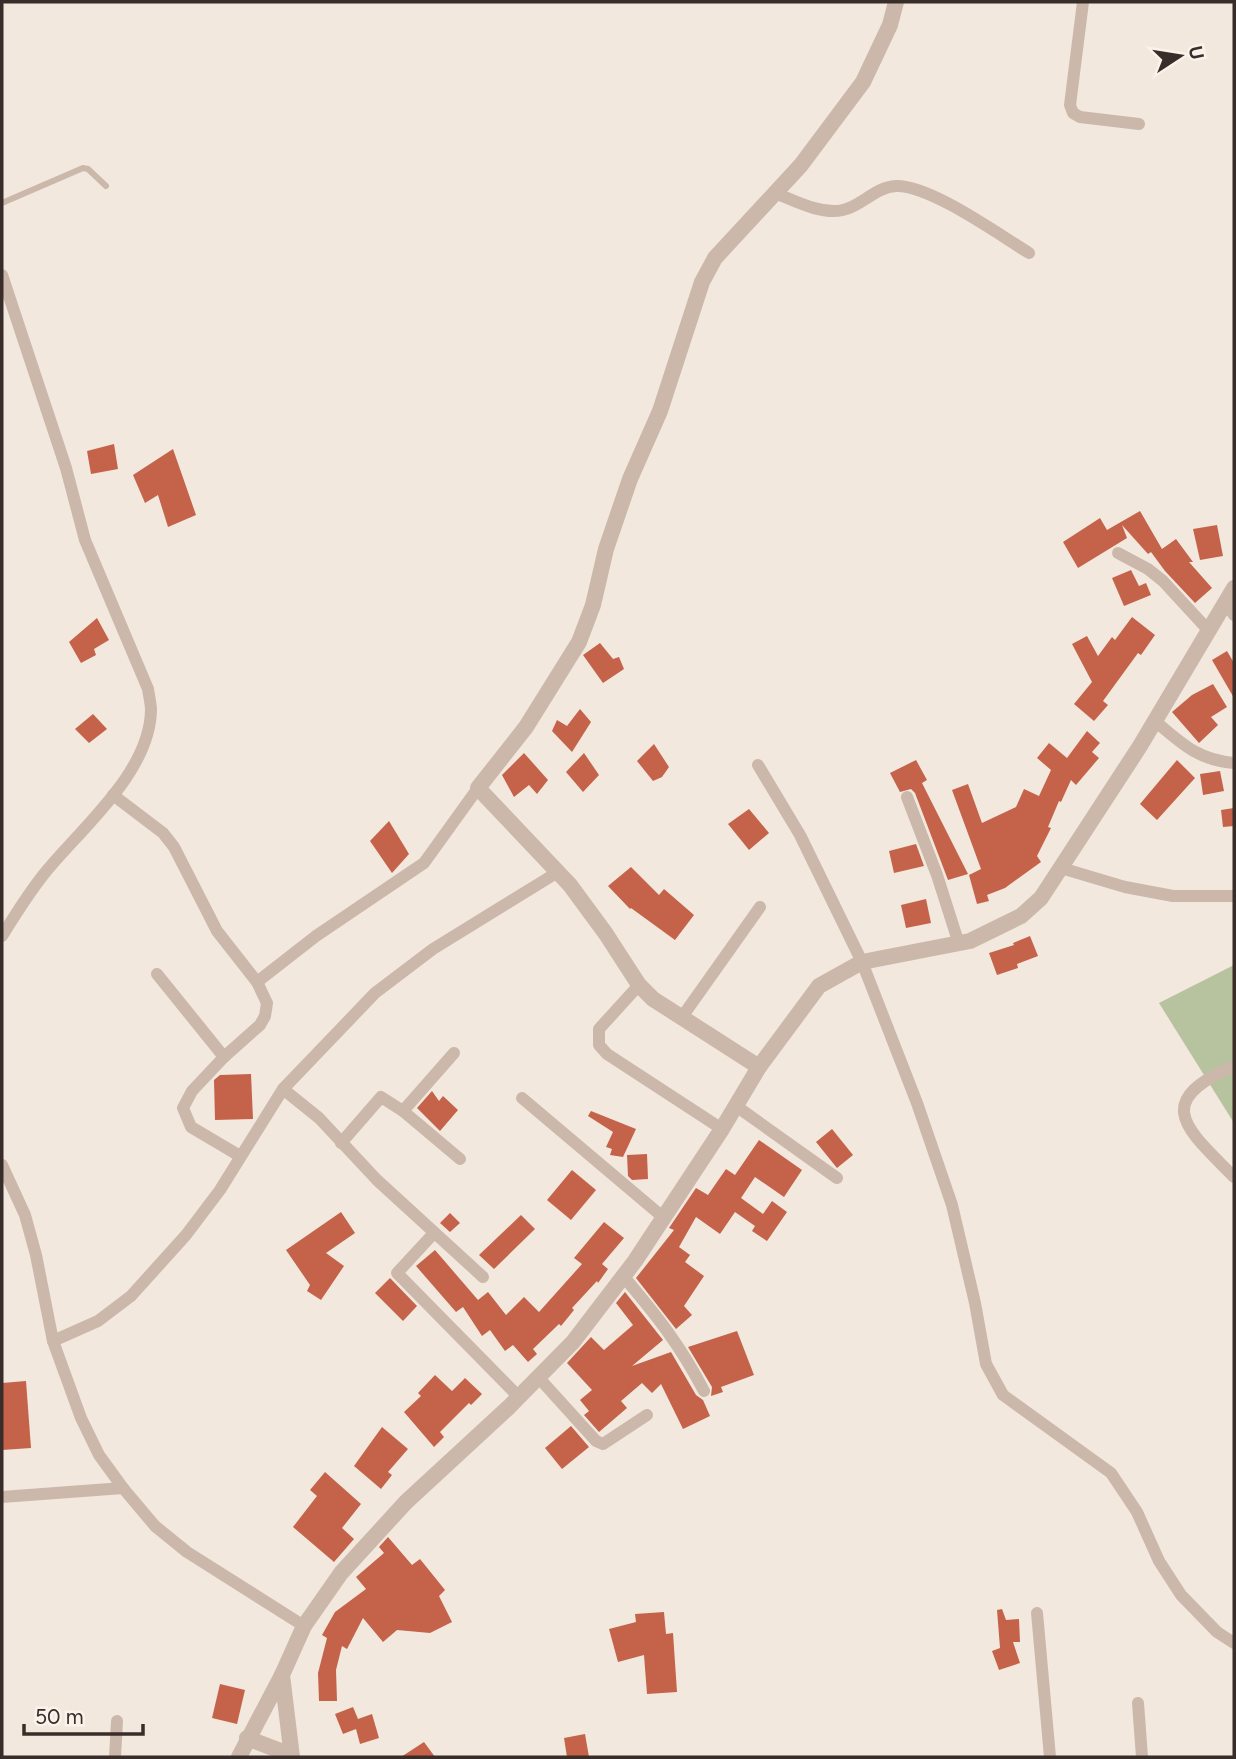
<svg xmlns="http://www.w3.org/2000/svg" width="1236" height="1759" viewBox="0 0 1236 1759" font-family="Figtree,sans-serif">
<rect width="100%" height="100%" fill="#f2e8de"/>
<polygon fill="#b7c29e" points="1234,965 1234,1123 1159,1003"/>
<g fill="#c5634a">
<polygon points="114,444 118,469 91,474 87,451"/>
<polygon points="173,449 196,515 168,527 158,495 145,503 133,475"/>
<polygon points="1140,511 1162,549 1176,539 1193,562 1189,562 1212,588 1195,603 1165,571 1151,552 1148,554 1122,525 1127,538 1078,568 1063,542 1100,518 1107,530"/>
<polygon points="1217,525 1223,556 1200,560 1193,529"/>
<polygon points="1131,570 1139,586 1146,583 1151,595 1124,606 1112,578"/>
<polygon points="1132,617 1155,635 1141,655 1138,653 1103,701 1108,705 1094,721 1074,704 1092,682 1072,644 1087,636 1098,656 1112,637 1115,640"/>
<polygon points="97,618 109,640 94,649 96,655 81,663 69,642"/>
<polygon points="600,643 613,659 619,657 624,669 603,683 583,655"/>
<polygon points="1227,651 1234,663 1234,698 1212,660"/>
<polygon points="1213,684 1227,707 1211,717 1218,725 1199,743 1172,712 1192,695"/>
<polygon points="580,709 591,722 572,752 552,731 557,720 567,726"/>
<polygon points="93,714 107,729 89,743 75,729"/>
<polygon points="1087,731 1100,743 1092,752 1099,758 1076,785 1071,780 1061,802 1059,801 1048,827 1051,828 1037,856 1041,862 1005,888 987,895 989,901 977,904 969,875 981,869 952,790 968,784 982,823 1016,807 1024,789 1039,796 1051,770 1037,758 1049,743 1067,758"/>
<polygon points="654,744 669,767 662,777 653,781 637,761"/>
<polygon points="524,753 548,780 537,794 529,785 514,797 502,775"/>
<polygon points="584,753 599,775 583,792 566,772"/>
<polygon points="916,760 927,780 922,783 968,874 948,880 915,793 911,789 900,792 890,773"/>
<polygon points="1177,760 1195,778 1157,820 1140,804"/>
<polygon points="1220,771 1224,791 1203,795 1200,774"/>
<polygon points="1234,808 1234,826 1223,827 1221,810"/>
<polygon points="749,809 769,833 749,850 728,824"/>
<polygon points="389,821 409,854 392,873 370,841"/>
<polygon points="916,844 924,866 894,873 889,851"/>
<polygon points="631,867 659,895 664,889 694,915 675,940 631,908 630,909 608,886"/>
<polygon points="926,899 931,923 906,928 901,905"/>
<polygon points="1030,936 1038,956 1017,964 1018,968 997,975 989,953 1014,945 1013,943"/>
<polygon points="251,1074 253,1119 215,1120 214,1080 220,1075"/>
<polygon points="432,1091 439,1101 443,1096 458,1110 440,1131 417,1108"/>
<polygon points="591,1111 636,1129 623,1157 610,1155 612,1149 606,1147 613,1132 588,1116"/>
<polygon points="832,1129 853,1155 837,1168 816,1142"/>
<polygon points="759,1140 802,1170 784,1197 755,1177 741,1198 763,1214 772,1201 787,1212 767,1241 752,1231 755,1226 735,1212 720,1234 696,1217 679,1247 690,1255 685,1262 704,1276 684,1306 692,1315 676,1329 636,1278 674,1230 669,1228 696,1188 708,1195 726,1169 735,1175"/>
<polygon points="647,1154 648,1179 632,1180 628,1176 627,1155"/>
<polygon points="572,1170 596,1190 571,1220 547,1200"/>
<polygon points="341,1212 355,1233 326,1253 344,1266 321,1300 307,1291 310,1285 286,1250"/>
<polygon points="450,1213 460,1223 450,1232 440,1223"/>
<polygon points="521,1215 535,1229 494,1269 479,1255"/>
<polygon points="604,1222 624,1238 602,1264 608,1269 598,1283 597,1281 572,1308 574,1310 561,1326 559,1324 533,1349 537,1354 528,1362 513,1345 505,1351 490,1330 482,1336 463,1307 456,1312 416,1266 435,1250 478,1300 488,1292 506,1315 524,1297 539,1312 582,1264 574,1258"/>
<polygon points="390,1278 417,1306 403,1321 375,1293"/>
<polygon points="625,1292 663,1340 632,1366 671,1352 696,1395 703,1400 710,1416 683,1429 661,1384 652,1393 642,1383 621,1401 627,1408 599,1432 584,1415 589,1411 580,1400 592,1390 567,1363 591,1337 604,1350 633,1325 616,1303"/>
<polygon points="737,1331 754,1375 721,1387 723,1392 711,1396 712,1387 688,1347"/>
<polygon points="435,1375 452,1391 465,1378 482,1394 471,1405 469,1403 440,1432 444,1437 434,1447 404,1412 421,1396 418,1393"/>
<polygon points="26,1381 31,1448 2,1450 2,1383"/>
<polygon points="571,1426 589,1447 562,1469 545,1448"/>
<polygon points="382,1427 408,1449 388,1472 392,1475 381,1489 354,1466"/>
<polygon points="325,1472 361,1504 342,1528 354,1539 334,1562 293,1527 317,1496 310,1490"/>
<polygon points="388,1537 412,1565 420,1559 445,1590 439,1596 452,1622 430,1633 397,1630 383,1642 363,1618 347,1649 342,1646 336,1670 337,1701 319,1701 318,1673 327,1638 322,1635 335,1612 366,1589 356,1577 384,1553 379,1547"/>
<polygon points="1002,1609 1006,1620 1019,1619 1020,1642 1013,1642 1020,1663 999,1670 992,1651 1000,1648 997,1610"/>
<polygon points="664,1612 666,1634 673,1633 677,1692 647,1694 644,1655 618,1662 609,1629 636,1622 635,1614"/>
<polygon points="220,1684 245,1690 237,1724 212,1718"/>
<polygon points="353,1707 358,1719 372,1714 379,1738 360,1744 356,1729 343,1734 335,1714"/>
<polygon points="585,1734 589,1757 567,1757 564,1738"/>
<polygon points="424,1742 435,1757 401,1757"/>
</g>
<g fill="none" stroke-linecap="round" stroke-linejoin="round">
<polyline stroke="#cbb8aa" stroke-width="6" points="2,203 83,168 88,169 106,186"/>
<g stroke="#cbb8aa" stroke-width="12">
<polyline points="1083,2 1070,105 1073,113 1080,117 1139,124"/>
<path d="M775,193C795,201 821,215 843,210C862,206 875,187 896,186C930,185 998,234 1029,253"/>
<path d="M2,275L66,468L85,540L148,689C149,696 151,704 151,710C150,773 80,829 44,874C28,894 15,915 2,936"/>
<polyline points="1118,553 1148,569 1163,581 1209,631"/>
<polyline points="1225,601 1234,615"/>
<path d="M1155,721C1182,744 1198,760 1234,763"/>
<polyline points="758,765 800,835 862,962 917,1103 952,1205 975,1303 986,1364 1003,1395 1111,1473 1137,1512 1159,1561 1181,1595 1217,1632 1234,1643"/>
<polyline points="113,795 163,833 174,847 217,931 257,982 267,1003 265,1016 260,1025 224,1057 192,1091 183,1108 191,1127 240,1156"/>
<polyline points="907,797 937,875 959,944"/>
<polyline points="1061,868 1125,887 1173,896 1234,896"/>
<polyline points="157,974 224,1057"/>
<polyline points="257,982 316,936 424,863 478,788"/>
<polyline points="639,985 599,1029 599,1045 607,1054 722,1129"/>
<polyline points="682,1017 760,907"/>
<path d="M1234,1066C1150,1102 1187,1129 1234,1177"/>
<polyline points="283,1089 319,1118 377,1180 483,1277"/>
<polyline points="522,1098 664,1218"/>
<polyline points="736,1106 837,1178"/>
<polyline points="403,1111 460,1159"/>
<polyline points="341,1143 381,1097 403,1111 454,1053"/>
<polyline points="2,1165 25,1215 36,1255 53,1341 81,1418 99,1455 123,1488 155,1526 187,1552 304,1626"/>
<polyline points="434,1233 397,1273 519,1397"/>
<path d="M624,1277C657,1316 680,1345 704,1391"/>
<polyline points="53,1341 98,1321 131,1296 186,1235 220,1190 283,1089 375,993 433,949 558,872"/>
<polyline points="539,1378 596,1441 603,1444 647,1415"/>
<polyline points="2,1497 123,1488"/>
<polyline points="1037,1613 1050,1757"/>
<polyline points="1138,1703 1142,1757"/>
<polyline points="115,1757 117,1721"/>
</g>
<g stroke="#cbb8aa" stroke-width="16">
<polyline points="759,1067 653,999 639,985 606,934 570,885 478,788 526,727 579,642 593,605 606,549 630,479 660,411 702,282 715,258 801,165 863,82 890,25 896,2"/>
<polyline points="247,1738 291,1755"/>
<polyline points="239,1757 282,1675"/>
<polyline points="292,1757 282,1675 304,1626 341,1573 406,1502 509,1407 573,1342 635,1261 722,1129 759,1067 819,986 862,962 970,941 1021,916 1041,898 1140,746 1234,588"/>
</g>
</g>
<rect width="1236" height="1759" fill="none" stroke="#382d29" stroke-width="7"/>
<g transform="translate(1180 56) rotate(78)" stroke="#faf2eb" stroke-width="5" paint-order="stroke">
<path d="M0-5L12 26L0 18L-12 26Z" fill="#382d29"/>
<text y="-10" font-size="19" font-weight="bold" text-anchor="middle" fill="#382d29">U</text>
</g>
<path d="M24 1724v10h119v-10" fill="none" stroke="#382d29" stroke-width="3.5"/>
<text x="35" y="1724" font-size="21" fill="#382d29" stroke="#faf2eb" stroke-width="5" paint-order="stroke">50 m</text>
</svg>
